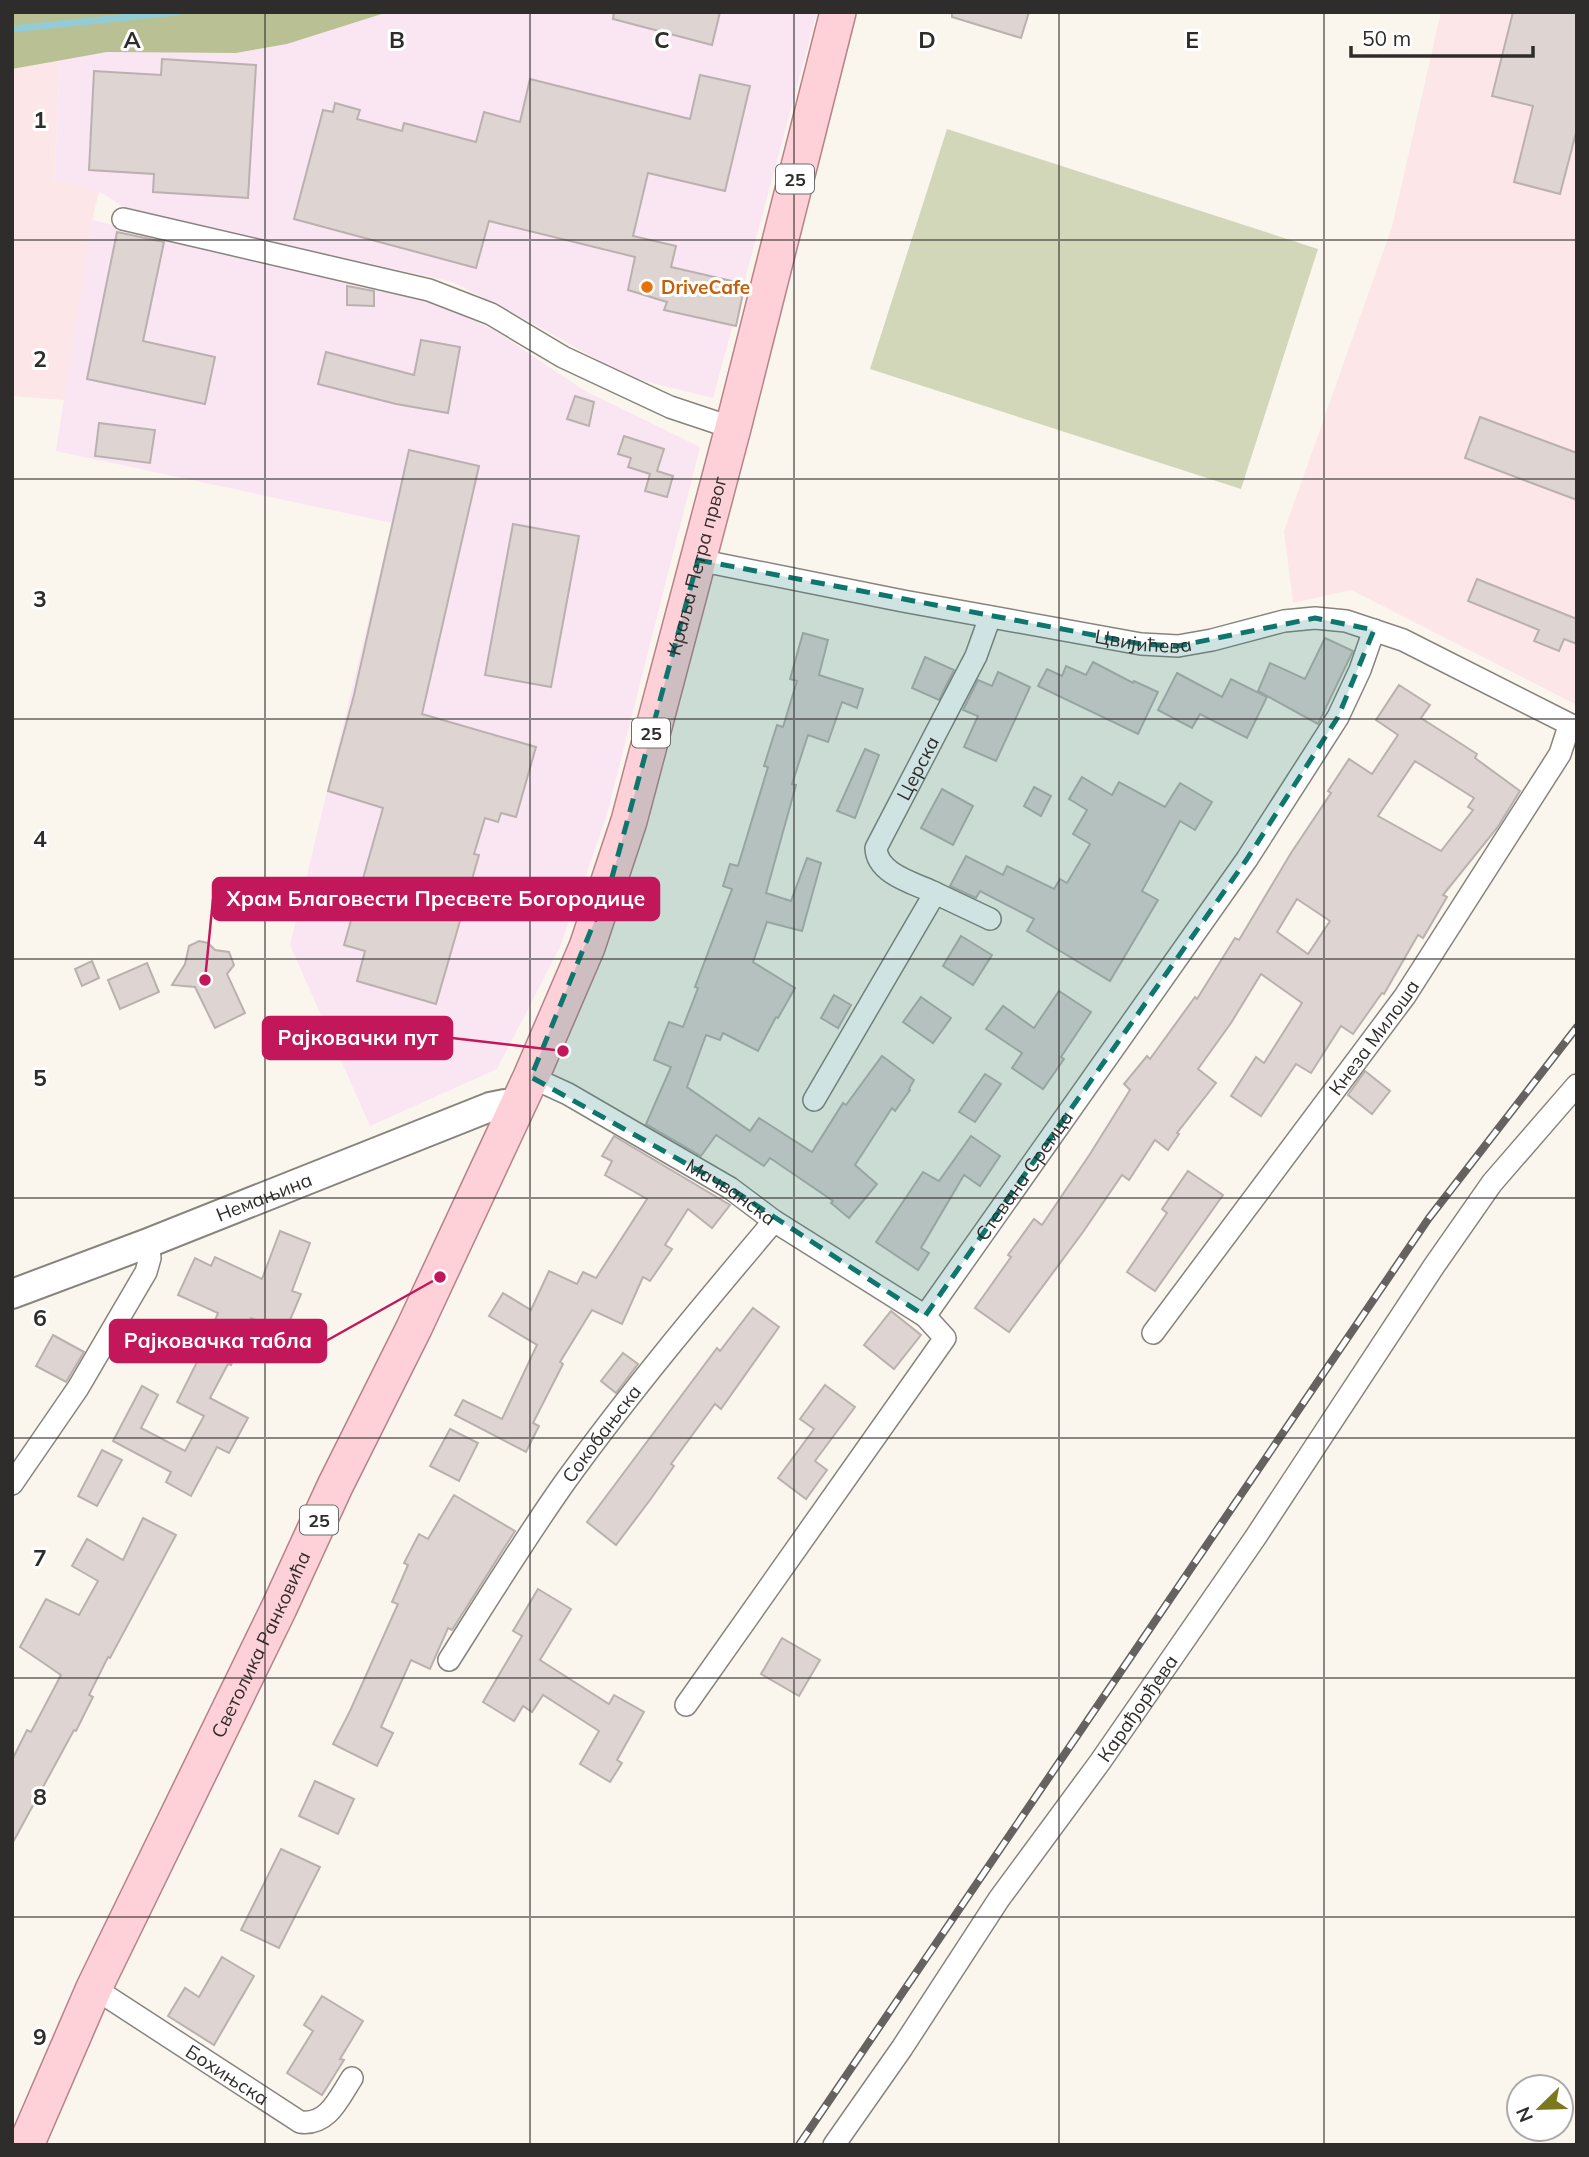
<svg xmlns="http://www.w3.org/2000/svg" width="1589" height="2157" viewBox="0 0 1589 2157" font-family="Mulish,sans-serif">
<rect width="100%" height="100%" fill="#faf6ee"/>
<g fill="#fae5f3">
<polygon points="388,12 817,12 713,398 628,377 534,324 453,282 128,210 99,191 54,187 60,59 107,52 236,53 287,44"/>
<polygon points="92,220 429,300 494,330 585,391 700,447 606,818 560,947 497,1069 370,1126 290,945 392,523 56,451"/>
</g>
<g fill="#fce6e7">
<polygon points="1441,12 1577,12 1577,705 1351,590 1293,603 1284,531 1392,227"/>
<polygon points="60,59 54,180 99,191 92,221 64,400 12,396 12,69"/>
</g>
<polygon fill="#d2d7b9" points="947,129 1318,249 1241,489 870,369"/>
<polygon fill="#b9c094" points="12,12 388,12 287,44 236,53 107,52 12,69"/>
<g fill="none" stroke-linecap="round" stroke-linejoin="round">
<polyline stroke="#93ccd5" stroke-width="7" points="12,29 178,12"/>
</g>
<g fill="#ded4d2" stroke="#bab1af" stroke-width="2" fill-rule="evenodd">
<polygon points="614,12 720,12 712,45 613,19"/>
<polygon points="952,12 1029,12 1021,38 952,17"/>
<polygon points="1513,12 1577,12 1577,129 1560,194 1514,182 1533,106 1492,96"/>
<polygon points="162,59 256,65 248,198 153,192 154,174 89,170 94,71 161,75"/>
<polygon points="700,75 750,86 725,191 648,173 633,236 676,246 671,267 745,284 736,326 664,310 667,302 628,290 635,257 489,221 476,268 294,219 323,110 333,112 335,103 360,110 357,119 402,131 404,123 476,142 484,112 520,122 530,79 690,119"/>
<polygon points="117,232 164,242 143,341 215,357 205,404 87,379"/>
<polygon points="347,286 374,291 374,306 347,305"/>
<polygon points="421,340 460,347 448,413 396,404 318,384 326,352 414,375"/>
<polygon points="575,396 594,402 589,426 567,419"/>
<polygon points="1480,417 1577,453 1577,500 1465,458"/>
<polygon points="99,423 155,430 150,463 95,456"/>
<polygon points="624,436 664,449 657,471 673,476 667,497 645,491 650,474 628,467 631,458 618,454"/>
<polygon points="409,450 479,466 422,714 536,747 516,817 501,813 498,822 485,818 474,854 479,855 436,1004 357,981 365,951 344,945 383,808 328,791 354,695"/>
<polygon points="513,524 579,536 551,687 485,675"/>
<polygon points="1477,579 1577,619 1577,644 1564,639 1559,651 1534,641 1539,630 1468,601"/>
<polygon points="803,633 828,640 819,675 863,689 857,708 842,702 828,742 808,735 792,784 796,785 766,893 791,901 807,858 821,863 802,931 767,922 753,962 795,988 778,1018 776,1017 758,1051 723,1033 720,1040 706,1035 687,1087 750,1131 759,1118 812,1152 843,1103 846,1105 882,1056 914,1080 909,1089 910,1090 895,1111 892,1108 855,1165 877,1184 849,1218 831,1203 833,1201 770,1158 764,1166 716,1135 701,1156 646,1124 671,1067 654,1060 669,1022 683,1027 698,988 695,987 732,889 723,886 730,864 738,866 768,767 764,766 777,725 783,727 797,681 790,679"/>
<polygon points="1325,638 1353,651 1318,724 1258,691 1270,663 1305,679"/>
<polygon points="925,657 954,670 939,700 912,688"/>
<polygon points="1093,662 1133,683 1134,681 1158,692 1138,734 1038,686 1047,669 1062,676 1066,666 1086,675"/>
<polygon points="998,672 1030,687 996,761 964,747 978,716 963,710 978,680 992,686"/>
<polygon points="1177,673 1222,697 1231,679 1267,697 1247,738 1200,714 1192,728 1158,710"/>
<path d="M1399,685L1430,705L1421,718L1477,754L1475,758L1520,791L1497,828L1443,895L1447,897L1423,938L1418,935L1384,994L1382,993L1353,1034L1341,1026L1311,1073L1296,1064L1261,1116L1231,1096L1256,1057L1264,1063L1302,1003L1261,974L1231,1023L1198,1069L1216,1083L1177,1133L1179,1134L1168,1150L1155,1140L1129,1180L1122,1175L1083,1232L1009,1332L975,1308L1011,1257L1008,1255L1034,1219L1042,1225L1090,1154L1130,1090L1124,1084L1147,1056L1150,1059L1195,997L1197,999L1235,938L1239,940L1291,853L1331,793L1328,791L1349,759L1372,774L1398,735L1376,720ZM1415,761L1474,798L1468,807L1473,810L1441,851L1378,816ZM1297,899L1330,921L1308,954L1277,932Z"/>
<polygon points="865,749 879,755 855,818 837,811"/>
<polygon points="1082,777 1112,795 1119,782 1165,807 1180,783 1212,802 1195,830 1180,821 1142,891 1158,900 1110,981 1027,931 1034,919 980,891 976,898 950,886 966,856 1003,875 1007,866 1054,889 1060,879 1067,883 1090,844 1073,834 1087,810 1069,799"/>
<polygon points="1034,787 1051,796 1041,816 1024,806"/>
<polygon points="942,789 973,806 953,845 921,828"/>
<polygon points="961,936 992,955 973,985 943,966"/>
<polygon points="199,941 208,943 215,950 229,952 234,965 227,974 245,1013 215,1028 195,987 172,985 185,964 189,946"/>
<polygon points="92,961 99,978 82,986 75,969"/>
<polygon points="147,963 159,992 120,1009 108,980"/>
<polygon points="1059,991 1091,1012 1061,1057 1064,1059 1043,1089 1012,1068 1022,1053 986,1029 1003,1006 1034,1028"/>
<polygon points="834,995 851,1005 838,1028 821,1018"/>
<polygon points="921,997 951,1018 933,1043 903,1022"/>
<polygon points="1365,1071 1390,1091 1372,1114 1348,1095"/>
<polygon points="985,1074 1001,1084 975,1122 959,1112"/>
<polygon points="614,1136 730,1205 712,1228 688,1209 665,1245 672,1249 650,1281 643,1277 622,1324 592,1310 560,1362 563,1364 533,1423 539,1426 526,1452 455,1415 463,1400 502,1419 537,1345 489,1316 503,1293 531,1310 549,1271 577,1284 583,1272 596,1278 647,1199 605,1175 612,1161 602,1156"/>
<polygon points="971,1136 1000,1156 980,1186 964,1175 921,1248 929,1253 918,1270 876,1242 923,1172 939,1181"/>
<polygon points="1188,1171 1223,1195 1155,1291 1127,1272 1167,1213 1162,1209"/>
<polygon points="280,1231 310,1243 292,1291 301,1294 285,1332 251,1318 231,1365 228,1364 210,1398 248,1418 229,1453 217,1447 191,1496 166,1482 171,1472 113,1441 142,1386 158,1395 141,1428 185,1451 204,1416 177,1402 202,1352 218,1313 178,1295 195,1258 211,1266 215,1257 262,1279"/>
<polygon points="753,1308 779,1327 721,1409 715,1404 671,1464 674,1466 650,1500 616,1545 587,1522 717,1348 720,1351"/>
<polygon points="891,1311 921,1335 894,1369 864,1345"/>
<polygon points="53,1335 84,1352 66,1382 36,1366"/>
<polygon points="623,1353 638,1364 616,1393 601,1381"/>
<polygon points="825,1385 855,1407 815,1461 827,1470 806,1499 778,1478 814,1429 800,1419"/>
<polygon points="450,1429 478,1443 459,1481 430,1466"/>
<polygon points="102,1450 122,1460 97,1506 78,1496"/>
<polygon points="454,1495 515,1531 452,1630 448,1628 430,1669 411,1660 381,1727 393,1733 377,1766 333,1744 350,1711 398,1604 392,1602 408,1565 404,1563 419,1534 428,1539"/>
<polygon points="143,1518 176,1535 110,1658 108,1657 89,1695 93,1697 76,1731 74,1730 12,1844 12,1760 27,1730 31,1732 61,1675 20,1647 46,1599 79,1615 98,1581 72,1566 87,1539 123,1560"/>
<polygon points="538,1589 571,1609 540,1660 609,1704 614,1695 644,1712 617,1760 622,1763 610,1782 580,1764 599,1731 543,1695 532,1712 523,1706 514,1721 483,1702 522,1636 513,1631"/>
<polygon points="782,1638 820,1660 799,1696 761,1674"/>
<polygon points="315,1781 354,1799 338,1834 299,1816"/>
<polygon points="281,1849 320,1867 279,1948 241,1930"/>
<polygon points="222,1957 254,1976 214,2045 168,2016 185,1988 199,1997"/>
<polygon points="322,1996 363,2021 340,2059 344,2060 322,2095 287,2073 313,2031 304,2025"/>
</g>
<g fill="none" stroke-linecap="round" stroke-linejoin="round">
<g stroke="#88847d" stroke-width="24">
<g id="minor">
<polyline points="123,219 429,290 491,314 563,357 670,407 733,428"/>
<path id="s1" d="M698,560L903,601L1141,644L1178,646L1212,640L1284,621L1315,618L1346,621L1403,640L1577,728"/>
<polyline points="935,893 990,919"/>
<path id="s2" d="M531,1077L568,1094L730,1188L774,1221L925,1316L945,1338L686,1705"/>
<path id="s3" d="M814,1100L935,893C914,883 877,874 876,848L976,656L990,617"/>
<path id="s4" d="M925,1316L1247,859L1338,717L1360,670L1374,630"/>
<path id="s5" d="M1153,1333L1405,996L1560,754L1569,726"/>
<polyline points="12,1484 78,1388 146,1272 150,1258 148,1243"/>
<path id="s6" d="M449,1660C487,1600 524,1540 565,1482C630,1392 703,1305 774,1221"/>
<path id="s7" d="M94,1988L300,2122C328,2126 339,2098 352,2078"/>
<path id="s8" d="M834,2145L902,2048L999,1899L1100,1762L1255,1538L1434,1266L1492,1183L1577,1085"/>
</g>
</g>
<g stroke="#88847d" stroke-width="32">
<g id="tertiary">
<path id="s9" d="M12,1294L148,1243L490,1107L505,1104L516,1107"/>
</g>
</g>
<g stroke="#b68289" stroke-width="38">
<g id="primary">
<path id="s10" d="M26,2145L94,1988L279,1608L335,1486L414,1328L531,1077L587,947L629,821L733,428L838,12"/>
</g>
</g>
<use href="#minor" stroke="#fff" stroke-width="21"/>
<use href="#tertiary" stroke="#fff" stroke-width="28"/>
<use href="#primary" stroke="#fed0d7" stroke-width="35"/>
<g stroke="#65625f" stroke-width="8">
<polyline id="rail" points="799,2145 1429,1218 1577,1027"/>
</g>
<use href="#rail" stroke="#fff" stroke-width="5" stroke-dasharray="16" stroke-linecap="butt"/>
</g>
<path fill="#0f766e" fill-opacity="0.2" stroke="#0f766e" stroke-width="5" stroke-dasharray="14 9" stroke-linejoin="round" d="M698,560L1141,644L1178,646L1315,618L1374,630L1338,717L1247,859L925,1316L730,1188L531,1077L611,881Z"/>
<path fill="none" stroke="#2f2d2b" stroke-width="2" stroke-opacity="0.55" d="M265,12V2145M530,12V2145M794,12V2145M1059,12V2145M1324,12V2145M12,240H1577M12,479H1577M12,719H1577M12,959H1577M12,1198H1577M12,1438H1577M12,1678H1577M12,1917H1577"/>
<circle fill="#e8710a" stroke="#fff" stroke-width="2.5" cx="647" cy="287" r="7"/>
<g text-anchor="middle" dominant-baseline="central" stroke-width="6" stroke-linejoin="round" paint-order="stroke">
<g fill="#fff" stroke="#6d6c6b" stroke-width="2">
<rect x="776" y="164.5" width="38" height="29" rx="5"/>
<rect x="632" y="718.5" width="38" height="29" rx="5"/>
<rect x="300" y="1505.5" width="38" height="29" rx="5"/>
</g>
<g font-size="18" font-weight="bold" fill="#2f2d2b">
<text x="795" y="179">25</text>
<text x="651" y="733">25</text>
<text x="319" y="1520">25</text>
</g>
<g font-size="19" font-weight="bold" fill="#c56008" stroke="#fff" text-anchor="start">
<text x="661" y="287">DriveCafe</text>
</g>
<g font-size="19" fill="#2f2d2b" stroke="#fff">
<text stroke="none"><textPath href="#s10" startOffset="1720">Краља Петра првог</textPath></text>
<text stroke="none"><textPath href="#s1" startOffset="453">Цвијићева</textPath></text>
<text stroke="none"><textPath href="#s3" startOffset="408">Церска</textPath></text>
<text stroke="none"><textPath href="#s5" startOffset="369">Кнеза Милоша</textPath></text>
<text stroke="none"><textPath href="#s4" startOffset="172">Стевана Сремца</textPath></text>
<text stroke="none"><textPath href="#s2" startOffset="231">Мачванска</textPath></text>
<text stroke="none"><textPath href="#s9" startOffset="270">Немањина</textPath></text>
<text stroke="none"><textPath href="#s6" startOffset="273">Сокобањска</textPath></text>
<text stroke="none"><textPath href="#s10" startOffset="553">Светолика Ранковића</textPath></text>
<text stroke="none"><textPath href="#s8" startOffset="532">Карађорђева</textPath></text>
<text stroke="none"><textPath href="#s7" startOffset="159">Бохињска</textPath></text>
</g>
</g>
<g font-size="23" text-anchor="middle" font-weight="bold" fill="#2f2d2b" stroke="#fff" stroke-width="6" stroke-linejoin="round" paint-order="stroke">
<text x="132" y="48">A</text>
<text x="397" y="48">B</text>
<text x="662" y="48">C</text>
<text x="927" y="48">D</text>
<text x="1192" y="48">E</text>
<text x="40" y="128">1</text>
<text x="40" y="367">2</text>
<text x="40" y="607">3</text>
<text x="40" y="847">4</text>
<text x="40" y="1086">5</text>
<text x="40" y="1326">6</text>
<text x="40" y="1566">7</text>
<text x="40" y="1805">8</text>
<text x="40" y="2045">9</text>
</g>
<path fill="none" stroke="#c2185b" stroke-width="2.5" d="M205 980L213 899M563 1051L452 1038M440 1277L326 1341"/>
<g fill="#c2185b" stroke="#fff" stroke-width="2.5">
<circle cx="205" cy="980" r="7"/>
<circle cx="563" cy="1051" r="7"/>
<circle cx="440" cy="1277" r="7"/>
</g>
<g fill="#c2185b" stroke="#c2185b" stroke-width="2.5">
<rect x="213" y="878" width="446" height="42" rx="7"/>
<rect x="263" y="1017" width="189" height="42" rx="7"/>
<rect x="110" y="1320" width="216" height="42" rx="7"/>
</g>
<g font-size="21" text-anchor="middle" font-weight="bold" fill="#fff">
<text x="436" y="906">Храм Благовести Пресвете Богородице</text>
<text x="358" y="1045">Рајковачки пут</text>
<text x="218" y="1348">Рајковачка табла</text>
</g>
<rect width="1589" height="2157" fill="none" stroke="#2f2d2b" stroke-width="28"/>
<g transform="translate(1540 2108) rotate(247)"><circle r="33" fill="#ffffff" stroke="#acabaa" stroke-width="2"/>
<path d="M0-5L12 26L0 18L-12 26Z" fill="#7b781d"/>
<text y="-10" font-size="19" font-weight="bold" text-anchor="middle" fill="#2f2d2b">N</text>
</g>
<path d="M1351 46v10h182v-10" fill="none" stroke="#2f2d2b" stroke-width="3.5"/>
<text x="1362" y="46" font-size="21" fill="#2f2d2b" stroke="#ffffff" stroke-width="5" paint-order="stroke">50 m</text>
</svg>
